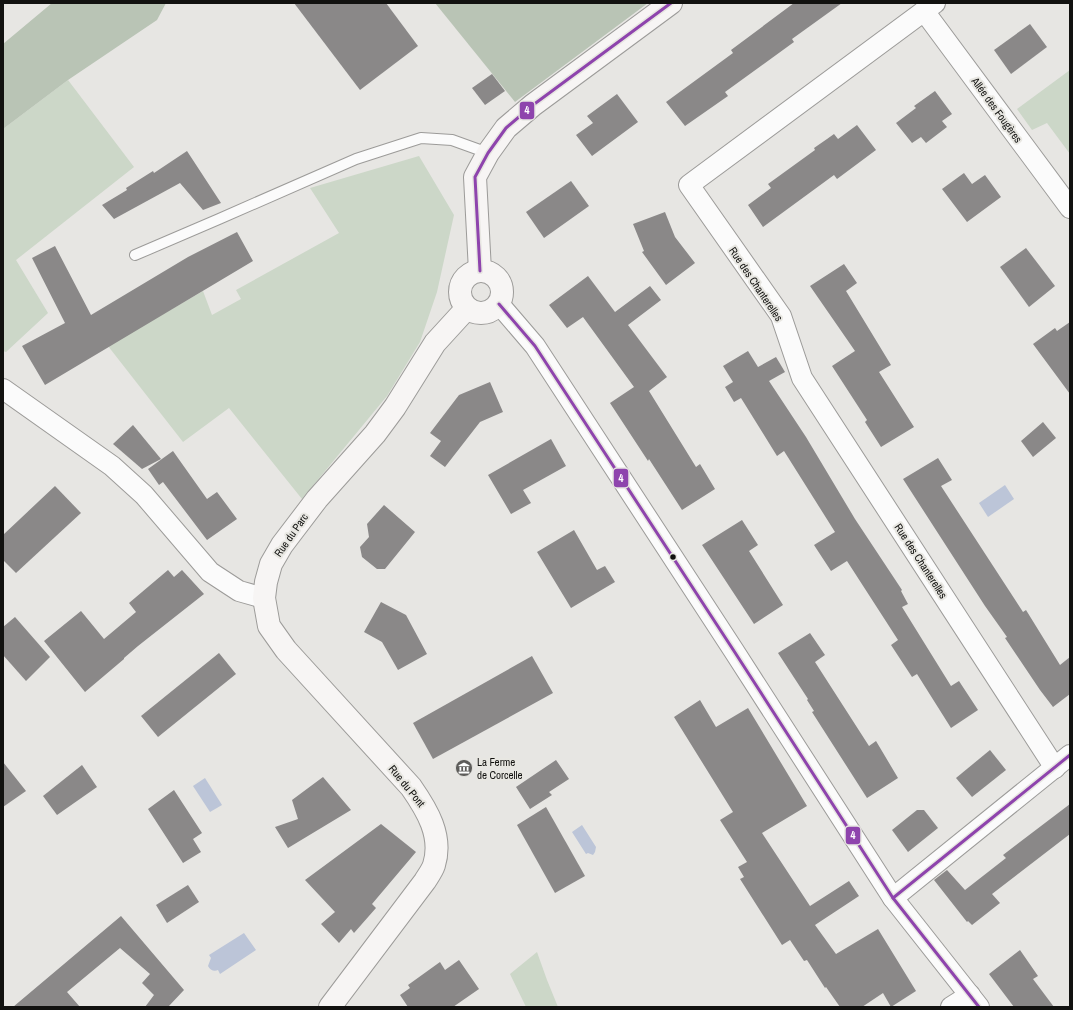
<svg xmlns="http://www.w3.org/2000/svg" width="1073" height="1010" viewBox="0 0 1073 1010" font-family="'Archivo Narrow',sans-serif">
<rect width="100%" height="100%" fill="#e7e6e3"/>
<g fill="#ccd7c8">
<polygon points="1070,70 1070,154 1047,123 1032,130 1017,109"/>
<polygon points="68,80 134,167 16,260 48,313 6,352 3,351 3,129"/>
<polygon points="419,156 454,215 437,292 420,342 387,396 302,499 229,408 183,442 108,346 203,291 212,315 241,299 236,290 339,233 310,188"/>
<polygon points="537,952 547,980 558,1007 526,1007 510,974"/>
</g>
<g fill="#b9c4b5">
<polygon points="52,3 166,3 157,20 68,80 3,129 3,44"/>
<polygon points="435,3 648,3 515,102"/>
</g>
<g fill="#bcc5d8">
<polygon points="1005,485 1014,499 988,517 979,503"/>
<polygon points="205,778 222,805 210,812 193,786"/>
<polygon points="582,825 596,847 595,852 593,855 588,853 586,854 572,832"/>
<path d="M244,933L256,950L220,974L218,970C214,972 210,970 208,966L211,958L209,955Z"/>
</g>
<g fill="#8a8888">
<polygon points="294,3 386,3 418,46 360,90"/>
<polygon points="794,3 842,3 792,39 794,42 725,92 728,96 685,126 666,102 733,53 731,50"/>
<polygon points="1030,24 1047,47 1011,74 994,50"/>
<polygon points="492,74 505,91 485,105 472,88"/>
<polygon points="935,91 952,114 942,121 947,127 926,143 921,137 912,143 896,123 916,108 914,106"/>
<polygon points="617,94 638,122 592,156 576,135 593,123 587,116"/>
<polygon points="857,125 876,150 837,179 834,175 763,227 748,205 771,188 768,184 815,150 814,148 827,139 834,134 838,139"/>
<polygon points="187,151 221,203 203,210 180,183 114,219 102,205 127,190 126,188 153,171 154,173"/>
<polygon points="964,173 972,184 985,175 1001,197 967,222 942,189"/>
<polygon points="571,181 589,206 544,238 526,212"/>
<polygon points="665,212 675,237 695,263 666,285 642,252 644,251 633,224"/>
<polygon points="237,232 253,261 45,385 22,346 65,323 32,258 55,246 91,315 188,257"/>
<polygon points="1026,248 1055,286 1029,307 1000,267"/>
<polygon points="844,264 857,283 846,291 891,365 879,372 914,427 881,447 865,422 867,420 832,366 855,351 810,286"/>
<polygon points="588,276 615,312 650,286 661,300 628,325 667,377 649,391 696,467 700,464 715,489 682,510 649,459 648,461 610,403 634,387 583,317 567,328 549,305"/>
<polygon points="1070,322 1070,394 1033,344 1055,328 1057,331"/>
<polygon points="748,351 758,367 776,357 785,372 769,381 806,437 855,519 902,590 901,591 908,604 902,607 951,686 959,681 978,710 951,728 917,674 912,677 891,645 898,640 847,561 831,571 814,545 835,532 784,451 777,456 741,398 734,402 725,387 733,382 723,366"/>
<polygon points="490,382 503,412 480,422 445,467 430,456 441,441 430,433 459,395"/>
<polygon points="1043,422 1056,438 1033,457 1021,441"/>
<polygon points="133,425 161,459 142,469 113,444"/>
<polygon points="551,439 566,466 523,490 531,503 511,514 488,475"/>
<polygon points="173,451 207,499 217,492 237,519 207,540 163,482 159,485 148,469"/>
<polygon points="938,458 952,480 941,486 1023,612 1026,610 1060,665 1070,657 1070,694 1053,707 1040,690 1005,638 1007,637 985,606 903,479"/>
<polygon points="55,486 81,513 16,573 3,560 3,535"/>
<polygon points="384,505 415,532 385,569 377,569 362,557 360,547 369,537 367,524"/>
<polygon points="742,520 758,545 749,551 783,605 754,624 702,545"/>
<polygon points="574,530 597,570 605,566 615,582 571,608 537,552"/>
<polygon points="168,570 174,577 182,570 204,594 138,646 124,658 124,659 85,692 44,641 81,611 104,639 136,612 129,603"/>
<polygon points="381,602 406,615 427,654 398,670 382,642 364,632"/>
<polygon points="15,617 50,657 26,681 3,655 3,627"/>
<polygon points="810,633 825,655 815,662 869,746 876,741 898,778 867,798 812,712 814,711 807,700 808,699 778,653"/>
<polygon points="219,653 236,674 158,737 141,716"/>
<polygon points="532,656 553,693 433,759 413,723"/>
<polygon points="700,700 716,727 748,708 807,806 762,833 810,906 849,881 859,896 815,925 836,954 878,929 916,991 891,1007 883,993 862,1007 840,1007 826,987 825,988 807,960 804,961 790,940 782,945 740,879 744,877 738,867 747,862 720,820 733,812 674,717"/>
<polygon points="990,750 1006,770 972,797 956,778"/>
<polygon points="556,760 569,779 549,792 552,795 530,809 516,787"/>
<polygon points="3,762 26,791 3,807"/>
<polygon points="82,765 97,787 57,815 43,796"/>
<polygon points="323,777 351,810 288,848 275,827 298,819 292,800"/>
<polygon points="174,790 202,833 193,839 201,852 183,863 148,809"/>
<polygon points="1070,804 1070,834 992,894 1000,903 972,925 968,921 967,922 934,880 947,870 965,890 1006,858 1003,855"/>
<polygon points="546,807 585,876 555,893 517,825"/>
<polygon points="917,810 924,810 938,828 908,852 892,830"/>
<polygon points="381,824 416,852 372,904 376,908 354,933 351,929 339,943 321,924 335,912 305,880"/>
<polygon points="188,885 199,902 167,923 156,905"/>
<polygon points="121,916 184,990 168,1007 145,1007 154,995 142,983 150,974 120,948 67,992 80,1007 13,1007"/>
<polygon points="1020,950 1038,976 1033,979 1054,1007 1014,1007 989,974"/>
<polygon points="459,960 479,989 453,1007 408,1007 400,995 410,988 408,985 440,962 445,970"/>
</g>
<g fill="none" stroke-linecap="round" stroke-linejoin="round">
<g stroke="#9c9b99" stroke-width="12">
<polyline id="lane" points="135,255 219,219 356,159 421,138 452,140 488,153"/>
</g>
<g stroke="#9c9b99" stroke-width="22">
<g id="street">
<polyline points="935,3 689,185 781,316 802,378 1055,768"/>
<polyline points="924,11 1070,208"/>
<polyline points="499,304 535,346 734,651 893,898 979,1007"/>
<polyline points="3,389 112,466 144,495 210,572 239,591 264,598"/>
<polyline points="893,898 1070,755"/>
<polyline points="951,1007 970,995"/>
</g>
</g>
<g stroke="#9c9b99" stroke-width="24">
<g id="secondary">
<circle cx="481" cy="292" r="21"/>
<polyline points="480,271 475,177 488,153 506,128 533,105 671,3"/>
<path d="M330,1007L425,881C428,876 432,871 434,865C443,836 427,810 411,787L286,650L269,626L264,598L266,582L271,564L282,545L317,499L375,434L395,407L435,343L467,308"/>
</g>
</g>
<use href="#lane" stroke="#fbfbfb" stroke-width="10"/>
<use href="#street" stroke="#fbfbfb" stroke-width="20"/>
<use href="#secondary" stroke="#f7f5f4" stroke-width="22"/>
<g stroke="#e8e7e2" stroke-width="6">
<g id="bus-1">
<polyline points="480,271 475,177 488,153 506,128 533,105 671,3"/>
<polyline points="499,304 535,346 734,651 893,898 979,1007"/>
<polyline points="893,898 1070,755"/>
</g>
</g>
<use href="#bus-1" stroke="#8e44ad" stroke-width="3"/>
</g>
<defs>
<g id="museum-disc" transform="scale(0.9)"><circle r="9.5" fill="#5d5c5a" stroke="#e8e7e2"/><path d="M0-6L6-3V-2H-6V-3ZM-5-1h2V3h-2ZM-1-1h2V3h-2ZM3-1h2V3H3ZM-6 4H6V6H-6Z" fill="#fff"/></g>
</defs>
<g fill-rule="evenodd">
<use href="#museum-disc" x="464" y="768"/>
</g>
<circle fill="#121210" stroke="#e8e7e2" stroke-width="1.5" cx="673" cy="557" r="3.5"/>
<g text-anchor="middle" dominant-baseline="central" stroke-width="4" stroke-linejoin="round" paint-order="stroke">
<g font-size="11" fill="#121210" stroke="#e8e7e2">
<text transform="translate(997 110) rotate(54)">Allée des Fougères</text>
<text transform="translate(756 284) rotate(56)">Rue des Chanterelles</text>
<text transform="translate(291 535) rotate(-55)">Rue du Parc</text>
<text transform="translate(921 561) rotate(57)">Rue des Chanterelles</text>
<text transform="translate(407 786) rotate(51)">Rue du Pont</text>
</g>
<g font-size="11" fill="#121210" stroke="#e8e7e2" text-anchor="start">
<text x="477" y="762">La Ferme<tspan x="477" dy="13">de Corcelle</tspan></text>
</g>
</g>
<g stroke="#e8e7e2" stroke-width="1.5">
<rect x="519" y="101" width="16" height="19" rx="4" fill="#8e44ad"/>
<rect x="613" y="468" width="16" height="20" rx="4" fill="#8e44ad"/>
<rect x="845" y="826" width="16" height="19" rx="4" fill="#8e44ad"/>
</g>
<g font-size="11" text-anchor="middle" font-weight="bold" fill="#fff">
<text x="527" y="114">4</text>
<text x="621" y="482">4</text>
<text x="853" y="839">4</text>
</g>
<rect width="1073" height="1010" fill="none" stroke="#121210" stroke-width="8"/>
</svg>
